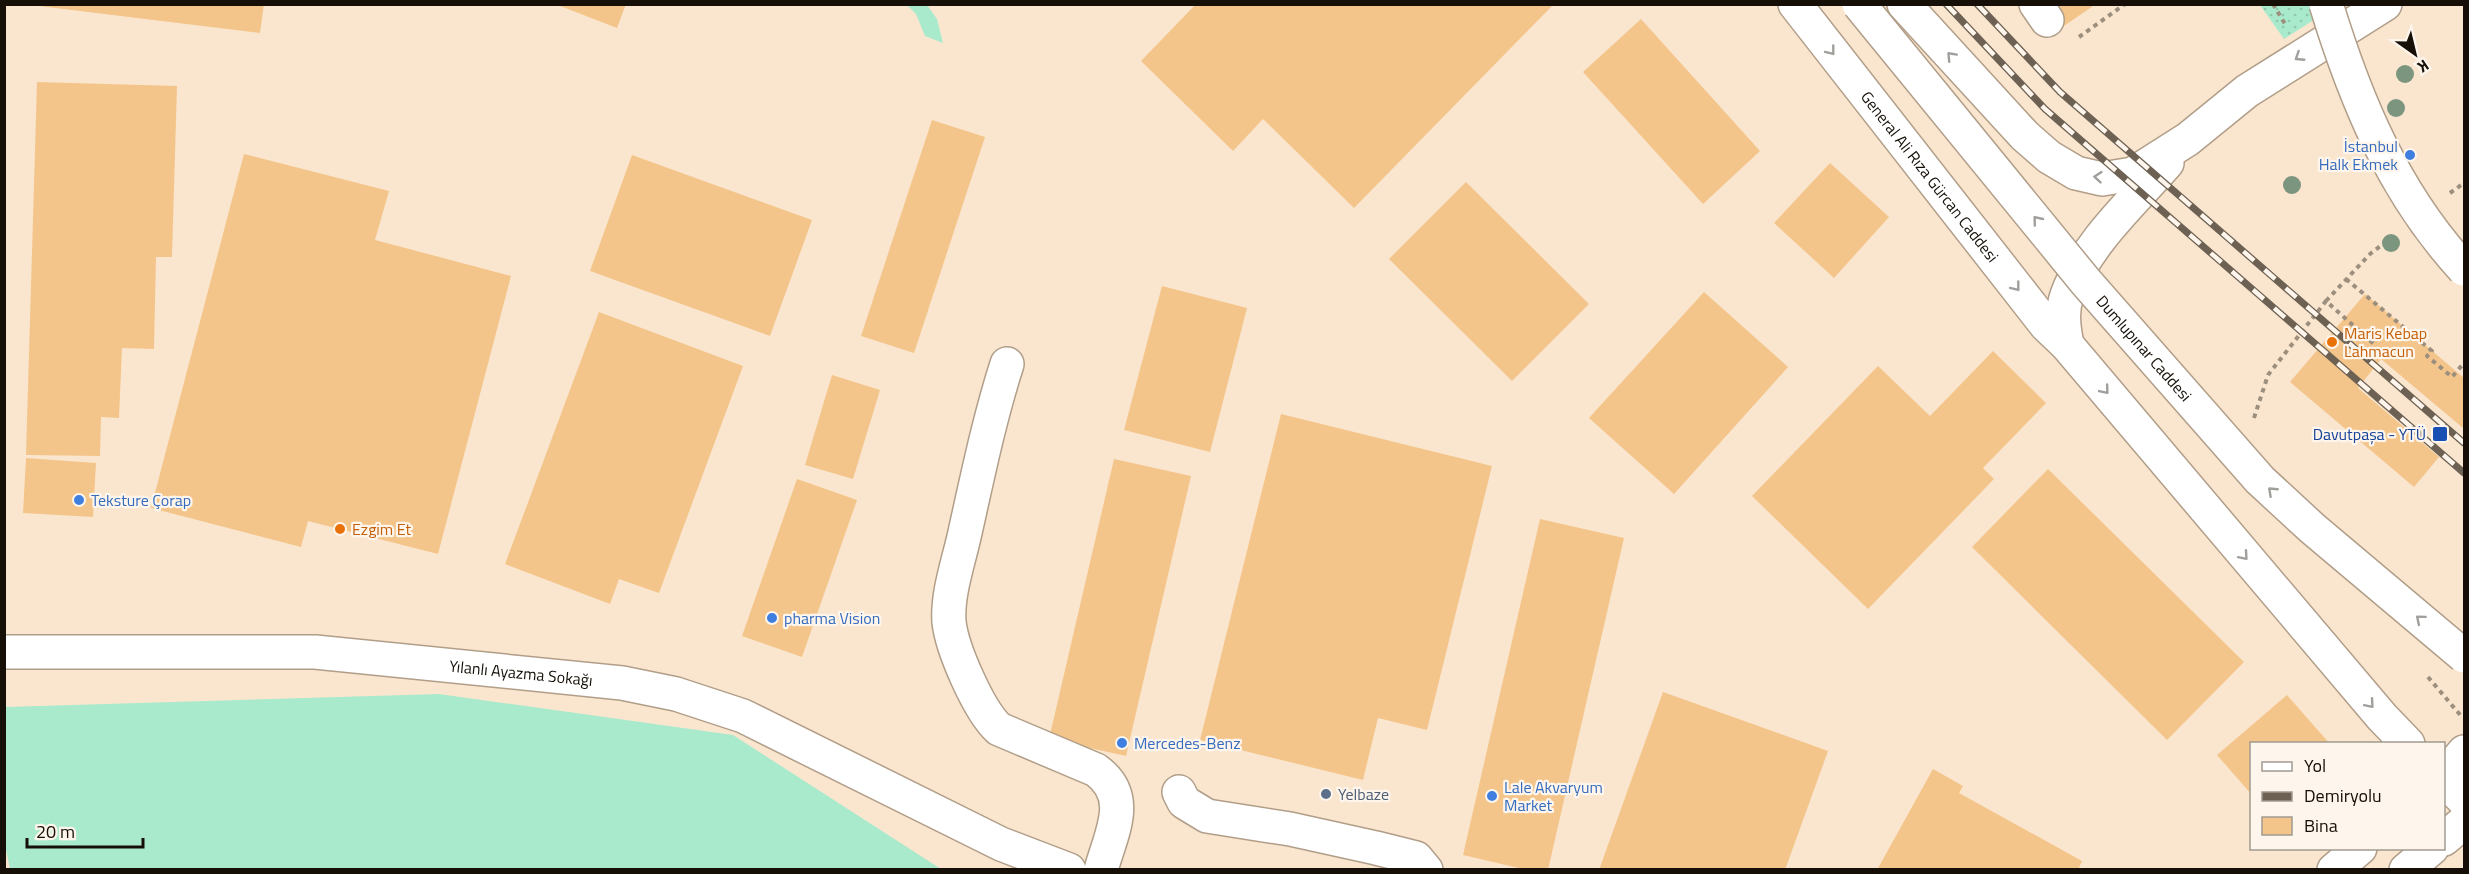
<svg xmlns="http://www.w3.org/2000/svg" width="2469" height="874" viewBox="0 0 2469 874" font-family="'Titillium Web',sans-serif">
<defs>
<pattern id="park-dots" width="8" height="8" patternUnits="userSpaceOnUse" patternTransform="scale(1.5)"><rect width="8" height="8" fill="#a9eacc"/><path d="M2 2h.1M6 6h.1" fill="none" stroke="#91c8ae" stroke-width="1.8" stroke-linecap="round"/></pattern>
</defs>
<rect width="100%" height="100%" fill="#fae6cf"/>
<g fill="#a9eacc">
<polygon points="907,5 927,5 937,19 943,43 925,36 916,14"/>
<polygon points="439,694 733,735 941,869 10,869 4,840 5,707"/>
</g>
<polygon fill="url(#park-dots)" points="2260,5 2337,5 2284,39"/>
<g fill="#f4c58a">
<polygon points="39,4 264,4 260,33 39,6"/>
<polygon points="555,4 626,4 617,28"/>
<polygon points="1196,4 1554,4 1354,208 1263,119 1233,151 1141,61"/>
<polygon points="2043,4 2096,4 2061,28 2058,27"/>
<polygon points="1641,19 1760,151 1703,204 1583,72"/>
<polygon points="37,82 177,86 172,257 156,257 154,349 122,348 119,418 101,417 100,456 26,455"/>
<polygon points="932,120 985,137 914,353 861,336"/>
<polygon points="244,154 389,191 375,240 511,276 438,554 308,521 301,547 151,508"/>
<polygon points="632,155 812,220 770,336 590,271"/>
<polygon points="1830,163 1889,217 1834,278 1774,223"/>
<polygon points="1466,182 1589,304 1512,381 1389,259"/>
<polygon points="1162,286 1247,308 1210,452 1124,430"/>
<polygon points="1704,292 1788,367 1674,494 1589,418"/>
<polygon points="2365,294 2464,378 2463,428 2381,359 2358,388 2439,457 2414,487 2290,382"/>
<polygon points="599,312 743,366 659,593 619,579 610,604 505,564"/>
<polygon points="1993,351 2046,403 1983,468 1994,479 1868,609 1752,496 1878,366 1930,416"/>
<polygon points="832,375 880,390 853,479 805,465"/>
<polygon points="1281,414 1492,466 1427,730 1378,718 1363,780 1200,740"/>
<polygon points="26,458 96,463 93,517 23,513"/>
<polygon points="1114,459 1191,476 1126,756 1049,739"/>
<polygon points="2048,469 2244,662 2167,740 1972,547"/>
<polygon points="797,479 857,500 802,657 742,636"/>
<polygon points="1540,519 1624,538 1548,870 1527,870 1463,855"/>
<polygon points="1663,692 1828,751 1785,870 1599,870"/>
<polygon points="2287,695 2330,744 2252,744 2252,795 2217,755"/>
<polygon points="1933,769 1963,786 1959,793 2082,861 2078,870 1877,870"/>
</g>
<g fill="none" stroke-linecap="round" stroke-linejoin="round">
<g stroke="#b19e89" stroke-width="36">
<g id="minor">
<polyline points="2036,4 2047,20"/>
<path d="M1007,364C989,420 977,479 964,537C958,563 947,595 949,622C952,649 979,711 999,729L1096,770C1133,797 1111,833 1101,870"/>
<path id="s1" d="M4,652H315L622,683L676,694L743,716L1001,844L1069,870"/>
<polyline points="1179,792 1184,802 1207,816 1290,829 1376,848 1416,858 1426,870"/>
</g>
</g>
<g stroke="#b19e89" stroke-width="36">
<g id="major">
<path id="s2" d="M1795,4L2046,325L2067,345L2382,717L2408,744"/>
<polyline points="1904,4 2025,136 2049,157 2076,173 2102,179 2133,174 2188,139 2247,91 2385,4"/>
<path d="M2067,345C2064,329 2061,312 2067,295C2086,244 2132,203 2167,163"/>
<polyline points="2444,776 2464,752"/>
<polyline points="2444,780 2464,800"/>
<polyline points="2444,839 2464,822"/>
<polyline points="2334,870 2360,848"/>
<polyline points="2406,870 2432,848"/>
</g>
</g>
<g stroke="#9d8f7e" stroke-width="4" stroke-dasharray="4.5 4.5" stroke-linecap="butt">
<polyline points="2273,4 2285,24"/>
<polyline points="2079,37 2125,4"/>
<polyline points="2450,193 2464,183"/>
<polyline points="2346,279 2432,351 2427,356 2452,377 2464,363"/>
<polyline points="2326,301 2370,254 2392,237"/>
<polyline points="2254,418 2268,375 2326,301 2374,344"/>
<polyline points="2428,677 2462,717"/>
</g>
<use href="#minor" stroke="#fff" stroke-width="33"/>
<use href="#major" stroke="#fff" stroke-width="33"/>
<g stroke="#6d6153" stroke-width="7">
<g id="rail">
<polyline points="1946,4 2045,109 2464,473"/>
<polyline points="1977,4 2060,92 2464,443"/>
</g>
</g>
<use href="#rail" stroke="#fef6ec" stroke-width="4.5" stroke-dasharray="14" stroke-linecap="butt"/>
<g stroke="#b19e89" stroke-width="36" stroke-linecap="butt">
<path id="minor-bridge" d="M2326,4C2356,102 2394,193 2464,269"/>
</g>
<g stroke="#b19e89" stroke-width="36" stroke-linecap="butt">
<g id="major-bridge">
<path id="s3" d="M1859,4L2086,282L2260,480L2312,528L2464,656"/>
</g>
</g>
<use href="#minor-bridge" stroke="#fff" stroke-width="33"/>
<use href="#major-bridge" stroke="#fff" stroke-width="33"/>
</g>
<g fill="#7b957e">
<circle cx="2405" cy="74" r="9"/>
<circle cx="2396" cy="108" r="9"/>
<circle cx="2292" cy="185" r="9"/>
<circle cx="2391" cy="243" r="9"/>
</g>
<defs><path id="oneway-chevron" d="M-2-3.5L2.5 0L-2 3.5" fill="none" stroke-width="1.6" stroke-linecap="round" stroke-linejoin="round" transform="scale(1.5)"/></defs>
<g stroke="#a19f9c">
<use href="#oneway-chevron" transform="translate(1831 51) rotate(52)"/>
<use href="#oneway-chevron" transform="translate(1951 56) rotate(-133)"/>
<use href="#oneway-chevron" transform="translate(2299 57) rotate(147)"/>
<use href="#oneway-chevron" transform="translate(2098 177) rotate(-175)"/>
<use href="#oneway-chevron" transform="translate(2037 220) rotate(-129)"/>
<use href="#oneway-chevron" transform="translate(2016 287) rotate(52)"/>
<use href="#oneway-chevron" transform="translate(2105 390) rotate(50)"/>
<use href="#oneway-chevron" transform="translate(2272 491) rotate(-137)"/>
<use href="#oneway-chevron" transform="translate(2244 556) rotate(49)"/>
<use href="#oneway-chevron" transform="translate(2420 619) rotate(-140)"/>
<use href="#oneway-chevron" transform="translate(2370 704) rotate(49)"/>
</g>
<g fill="#3f7fe0" stroke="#fef6ec" stroke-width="2">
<circle cx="2410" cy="155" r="6"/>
<circle cx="79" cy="500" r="6"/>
<circle cx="772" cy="618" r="6"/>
<circle cx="1122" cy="743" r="6"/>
<circle cx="1492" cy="796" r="6"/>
</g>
<g fill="#e8710a" stroke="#fef6ec" stroke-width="2">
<circle cx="2332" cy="342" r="6"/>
<circle cx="340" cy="529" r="6"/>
</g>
<rect fill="#1a4fb4" stroke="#fef6ec" stroke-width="2" x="2432" y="426" width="16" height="16" rx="3"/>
<circle fill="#5c6f8a" stroke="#fef6ec" stroke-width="2" cx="1326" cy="794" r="6"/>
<g text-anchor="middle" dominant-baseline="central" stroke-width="4.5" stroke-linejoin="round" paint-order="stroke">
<g font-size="16" fill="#366cbe" stroke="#fef6ec" text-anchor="start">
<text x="2398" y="146" text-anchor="end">İstanbul<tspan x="2398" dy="18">Halk Ekmek</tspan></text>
<text x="91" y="500">Teksture Çorap</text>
<text x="784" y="618">pharma Vision</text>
<text x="1134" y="743">Mercedes-Benz</text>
<text x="1504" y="787">Lale Akvaryum<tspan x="1504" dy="18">Market</tspan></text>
</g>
<g font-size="16" fill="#150f07" stroke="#fef6ec">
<text stroke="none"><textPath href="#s2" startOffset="219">General Ali Rıza Gürcan Caddesi</textPath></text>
<text stroke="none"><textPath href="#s3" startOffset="447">Dumlupınar Caddesi</textPath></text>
<text stroke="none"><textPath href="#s1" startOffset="518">Yılanlı Ayazma Sokağı</textPath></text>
</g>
<g font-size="16" fill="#c56008" stroke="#fef6ec" text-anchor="start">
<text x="2344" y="333">Maris Kebap<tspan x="2344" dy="18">Lahmacun</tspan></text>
<text x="352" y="529">Ezgim Et</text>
</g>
<g font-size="16" fill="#164399" stroke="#fef6ec" text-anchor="end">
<text x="2426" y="434">Davutpaşa - YTÜ</text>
</g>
<g font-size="16" fill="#4e5e75" stroke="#fef6ec" text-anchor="start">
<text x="1338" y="794">Yelbaze</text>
</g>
</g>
<rect width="2469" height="874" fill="none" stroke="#150f07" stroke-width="12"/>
<rect x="2250" y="742" width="195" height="108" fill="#fef6ec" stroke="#a19a90" stroke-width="1.5"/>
<rect x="2262" y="762" width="30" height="9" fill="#ffffff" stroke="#a19a90" stroke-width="1.5"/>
<text x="2304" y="772" font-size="18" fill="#150f07">Yol</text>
<rect x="2262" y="792" width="30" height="9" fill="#6d6153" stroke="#a19a90" stroke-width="1.5"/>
<text x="2304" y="802" font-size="18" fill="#150f07">Demiryolu</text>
<rect x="2262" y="817" width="30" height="18" fill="#f4c58a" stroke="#a19a90" stroke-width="1.5"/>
<text x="2304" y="832" font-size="18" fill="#150f07">Bina</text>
<g transform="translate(2415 54) rotate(146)" stroke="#fef6ec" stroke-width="4.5" paint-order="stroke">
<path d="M0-4.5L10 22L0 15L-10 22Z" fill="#150f07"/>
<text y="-9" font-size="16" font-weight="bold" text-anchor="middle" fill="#150f07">K</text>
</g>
<path d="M27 838v9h116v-9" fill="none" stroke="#150f07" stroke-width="3"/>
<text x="36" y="838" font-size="18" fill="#150f07" stroke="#fef6ec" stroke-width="4.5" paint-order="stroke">20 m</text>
</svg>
